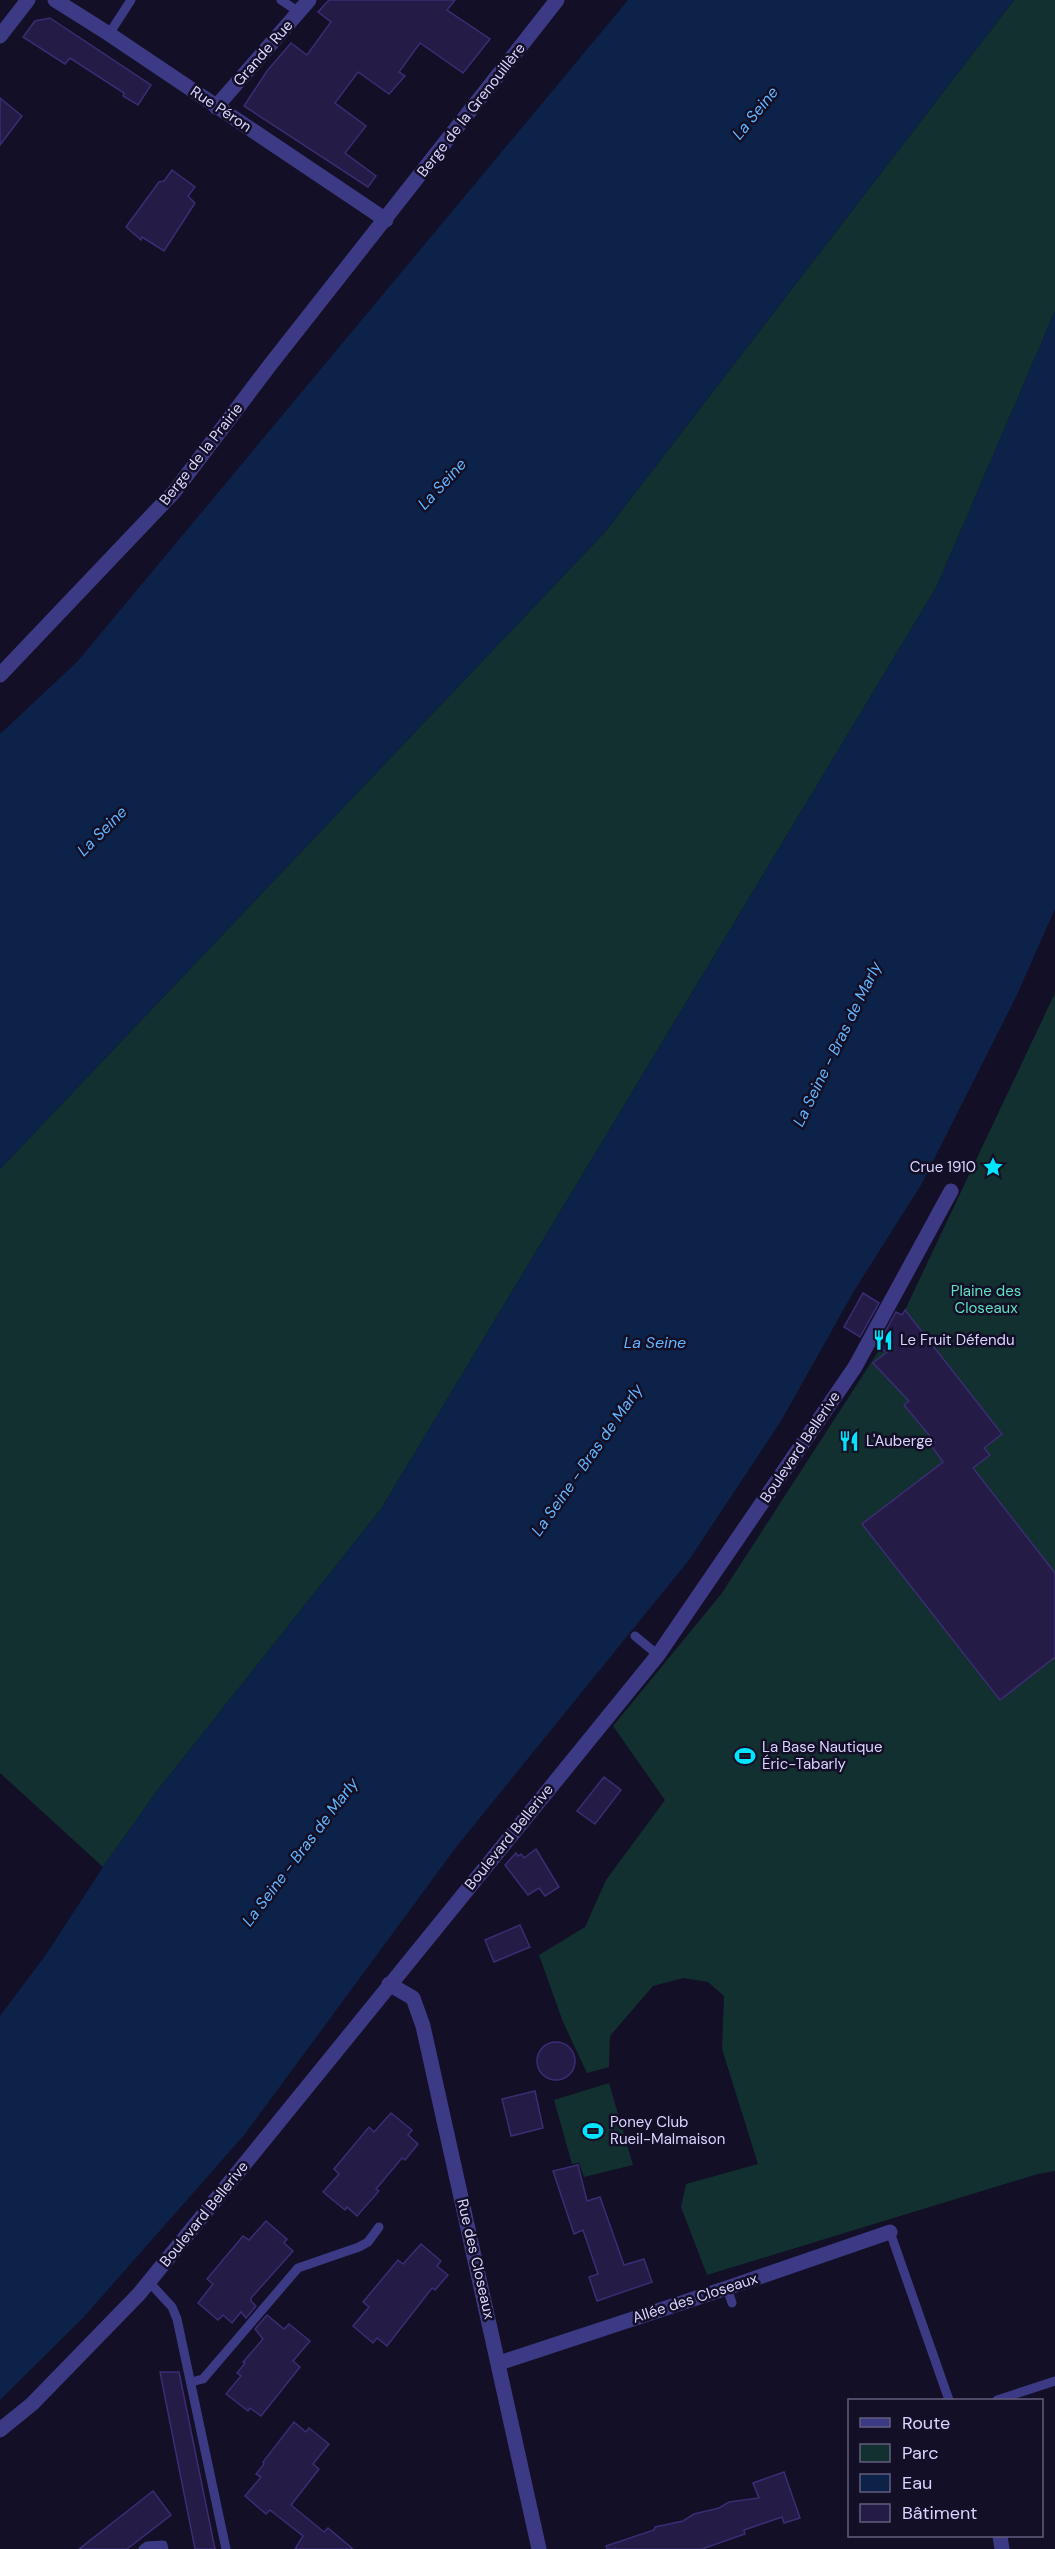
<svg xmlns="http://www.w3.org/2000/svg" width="1055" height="2549" viewBox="0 0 1055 2549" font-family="'DM Sans',sans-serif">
<rect width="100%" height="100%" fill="#130f26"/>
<g fill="#12302f">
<polygon points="1014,0 1055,0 1055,311 937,586 381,1509 157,1791 103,1867 0,1773 0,1169 605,532"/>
<polygon points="1055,993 1055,2171 1038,2174 707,2275 681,2207 686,2184 758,2164 722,2049 724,1996 708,1982 683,1978 653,1986 610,2036 609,2067 587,2073 563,2022 539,1955 585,1927 606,1880 665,1800 613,1726 722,1593 905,1310"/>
<polygon points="609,2083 633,2165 584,2177 579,2163 572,2164 554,2100"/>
</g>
<g fill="#0c2248">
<polygon points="628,0 1014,0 605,532 0,1169 0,734 77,662"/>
<polygon points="1055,311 1055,909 1016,997 921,1185 854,1291 781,1421 689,1560 457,1846 245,2134 83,2318 0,2400 0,2016 45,1956 103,1867 157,1791 381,1509 937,586"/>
</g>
<g fill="#241b47" stroke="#3b2d73" stroke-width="1.5">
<polygon points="329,0 455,0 447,10 490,39 463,73 420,43 399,72 405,76 389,94 358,72 335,103 366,126 345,153 376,176 368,187 244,106 267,71 291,43 307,55 331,22 318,12"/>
<polygon points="50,18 151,85 138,105 123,96 124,93 70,58 65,64 23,37 35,21"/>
<polygon points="0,98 22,116 0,145"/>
<polygon points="172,170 195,187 188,196 195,203 164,251 142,237 141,240 126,227 159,182 164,181"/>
<polygon points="863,1293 879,1303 860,1337 844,1327"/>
<polygon points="905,1310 1002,1434 984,1448 990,1455 973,1468 1055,1573 1055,1657 1000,1700 862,1524 943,1462 931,1445 935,1442 904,1405 909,1401 873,1363 887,1352 877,1347 896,1312 902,1315"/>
<polygon points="604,1777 621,1790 595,1824 577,1811"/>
<polygon points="536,1849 559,1887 545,1896 539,1888 528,1895 505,1865 516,1853 518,1856 521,1854 524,1858"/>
<polygon points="520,1925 530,1947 494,1962 485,1940"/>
<circle cx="556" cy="2061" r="19"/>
<polygon points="535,2091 543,2128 511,2136 502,2099"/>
<polygon points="391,2113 412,2130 408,2135 418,2144 405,2160 402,2158 376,2189 379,2191 357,2216 347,2207 345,2210 323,2192 339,2174 334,2169 369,2127 374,2132"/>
<polygon points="578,2165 587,2201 600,2197 624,2265 644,2259 652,2282 597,2301 589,2277 598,2274 583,2230 574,2234 553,2171"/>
<polygon points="266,2221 287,2239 284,2243 293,2251 251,2298 251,2301 256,2306 246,2318 241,2312 232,2323 223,2315 218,2320 198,2303 213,2284 207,2279 243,2236 249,2240"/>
<polygon points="421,2244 441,2261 437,2266 448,2275 435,2290 432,2288 387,2346 377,2338 373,2343 353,2326 369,2307 363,2302 398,2260 403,2264"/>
<polygon points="267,2315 284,2329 289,2324 310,2341 293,2361 300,2367 261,2416 250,2408 248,2411 226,2394 241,2376 237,2373 245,2363 243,2362 263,2339 255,2329"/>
<polygon points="160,2372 179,2372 215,2549 195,2549"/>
<polygon points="294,2422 306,2432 309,2428 329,2444 313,2464 319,2469 291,2505 324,2532 328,2528 353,2549 295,2549 303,2536 270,2510 266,2514 245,2496 261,2477 256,2474 264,2464 263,2462"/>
<polygon points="784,2472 800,2518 784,2523 782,2517 744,2530 745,2534 702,2549 607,2549 606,2546 654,2530 655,2527 683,2521 694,2514 719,2508 729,2502 759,2498 753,2483"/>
<polygon points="153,2491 171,2515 127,2549 79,2549"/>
</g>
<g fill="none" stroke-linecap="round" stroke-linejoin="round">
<g stroke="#3d3a85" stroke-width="9">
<polyline points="281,0 299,12"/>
<polyline points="109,34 131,0"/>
<polyline points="635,1636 658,1655"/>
<polyline points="890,2232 949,2400"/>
<polyline points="149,2282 172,2307 177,2319 226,2549"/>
<polyline points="727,2288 732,2303"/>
<polyline points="191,2382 203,2379 298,2268 359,2247 368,2242 379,2227"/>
<polyline points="997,2400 1055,2381"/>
<polyline points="143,2549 147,2546 163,2545 164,2549"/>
</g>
<g stroke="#3d3a85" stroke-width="15">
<polyline points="55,0 109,34 386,220"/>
<polyline points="0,36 28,0"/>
<polyline points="216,107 309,0"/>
<polyline points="0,675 174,492 270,365 557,0"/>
<polyline points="389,1984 413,1998 423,2026 539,2549"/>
<polyline points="499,2363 727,2288 890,2232"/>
<polyline points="0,2430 32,2404 139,2294 658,1655 855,1367 951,1191"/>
<polyline points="1000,2536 1002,2549"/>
</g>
</g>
<defs>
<g id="sight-bare" transform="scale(1.62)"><path d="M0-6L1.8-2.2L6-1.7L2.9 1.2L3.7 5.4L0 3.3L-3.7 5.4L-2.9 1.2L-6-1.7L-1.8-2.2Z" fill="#00e5ff" stroke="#130f26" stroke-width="2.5" paint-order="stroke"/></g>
<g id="restaurant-bare" transform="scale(1.62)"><path d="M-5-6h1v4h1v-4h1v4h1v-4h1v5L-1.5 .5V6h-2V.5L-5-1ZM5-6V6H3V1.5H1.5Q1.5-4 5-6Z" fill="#00e5ff" stroke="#130f26" stroke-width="2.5" paint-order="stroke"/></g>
<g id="stadium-bare" transform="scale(1.62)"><path d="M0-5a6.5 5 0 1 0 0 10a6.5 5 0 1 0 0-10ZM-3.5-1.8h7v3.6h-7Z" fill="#00e5ff" stroke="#130f26" stroke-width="2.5" paint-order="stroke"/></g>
</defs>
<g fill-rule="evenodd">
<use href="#sight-bare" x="993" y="1167"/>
<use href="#restaurant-bare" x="883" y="1340"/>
<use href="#restaurant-bare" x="849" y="1441"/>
<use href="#stadium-bare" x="745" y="1756"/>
<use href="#stadium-bare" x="593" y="2131"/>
</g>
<g text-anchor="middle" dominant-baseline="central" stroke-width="5" stroke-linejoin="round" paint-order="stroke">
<g font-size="15" fill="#d9d4ff" stroke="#130f26">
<text transform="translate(263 53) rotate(-49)">Grande Rue</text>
<text transform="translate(221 109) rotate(34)">Rue Péron</text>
<text transform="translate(471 110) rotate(-52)">Berge de la Grenouillère</text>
<text transform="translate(201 454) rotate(-52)">Berge de la Prairie</text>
<text transform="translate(800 1447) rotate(-56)">Boulevard Bellerive</text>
<text transform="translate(509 1837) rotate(-51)">Boulevard Bellerive</text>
<text transform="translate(204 2214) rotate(-51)">Boulevard Bellerive</text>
<text transform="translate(476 2259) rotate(77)">Rue des Closeaux</text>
<text transform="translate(695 2298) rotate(-18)">Allée des Closeaux</text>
</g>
<g font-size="15" fill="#d9d4ff" stroke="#130f26" text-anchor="start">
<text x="976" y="1167" text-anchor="end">Crue 1910</text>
<text x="900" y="1340">Le Fruit Défendu</text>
<text x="866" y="1441">L'Auberge</text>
<text x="762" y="1747">La Base Nautique<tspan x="762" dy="17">Éric-Tabarly</tspan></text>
<text x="610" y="2122">Poney Club<tspan x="610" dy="17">Rueil-Malmaison</tspan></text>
</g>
<g font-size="15" fill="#5fe0c0" stroke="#130f26">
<text x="986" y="1291">Plaine des<tspan x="986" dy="17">Closeaux</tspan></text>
</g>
<g font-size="16" font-style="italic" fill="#62b6ff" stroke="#130f26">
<text transform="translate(755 113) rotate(-51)">La Seine</text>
<text transform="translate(442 484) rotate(-47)">La Seine</text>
<text transform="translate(102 831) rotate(-45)">La Seine</text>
<text transform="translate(837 1044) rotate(-64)">La Seine - Bras de Marly</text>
<text x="655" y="1342">La Seine</text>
<text transform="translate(587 1460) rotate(-55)">La Seine - Bras de Marly</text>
<text transform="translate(300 1852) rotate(-53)">La Seine - Bras de Marly</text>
</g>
</g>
<rect x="848" y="2399" width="195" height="138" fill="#130f26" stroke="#625e7d" stroke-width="1.5"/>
<rect x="860" y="2418" width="30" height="9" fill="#3d3a85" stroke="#625e7d" stroke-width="1.5"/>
<text x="902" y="2429" font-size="18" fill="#d9d4ff">Route</text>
<rect x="860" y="2444" width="30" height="18" fill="#12302f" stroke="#625e7d" stroke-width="1.5"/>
<text x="902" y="2459" font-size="18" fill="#d9d4ff">Parc</text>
<rect x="860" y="2474" width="30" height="18" fill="#0c2248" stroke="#625e7d" stroke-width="1.5"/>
<text x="902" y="2489" font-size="18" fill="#d9d4ff">Eau</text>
<rect x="860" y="2504" width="30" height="18" fill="#241b47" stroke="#625e7d" stroke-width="1.5"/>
<text x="902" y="2519" font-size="18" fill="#d9d4ff">Bâtiment</text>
</svg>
